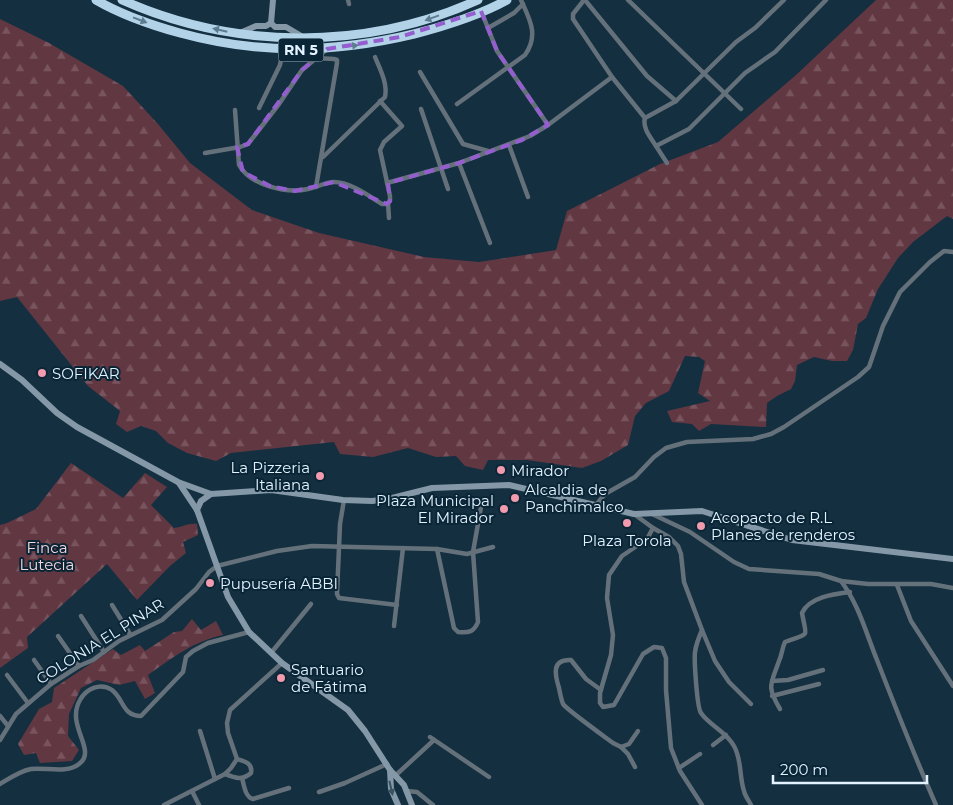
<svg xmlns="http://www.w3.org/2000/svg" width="953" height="805" viewBox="0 0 953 805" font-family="Montserrat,sans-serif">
<defs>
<pattern id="forest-firs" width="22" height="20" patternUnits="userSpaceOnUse" patternTransform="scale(1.25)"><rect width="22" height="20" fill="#613741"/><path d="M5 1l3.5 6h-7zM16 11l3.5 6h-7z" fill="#78545e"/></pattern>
</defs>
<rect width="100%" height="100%" fill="#132f40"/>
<g fill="url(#forest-firs)">
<polygon points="876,0 953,0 953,219 947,216 913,242 898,258 878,289 866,318 858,324 853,350 847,361 832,361 814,357 797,365 795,381 791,389 777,396 767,403 766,427 711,424 699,431 692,424 672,422 667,411 710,401 698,393 705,361 699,357 685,356 669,391 646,403 635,416 628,445 601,461 582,468 527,460 488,460 483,470 465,466 456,456 436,457 408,448 373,457 340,454 334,442 231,453 216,461 187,453 168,443 156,431 141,426 127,432 116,424 120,411 88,386 17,297 0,301 0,19 49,43 123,86 158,124 190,163 252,210 319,233 424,257 479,262 556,250 567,211 660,164 718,142 796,75"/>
<path d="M71,463L123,498L145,473L167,487L151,505L174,528C183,527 188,523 197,524L198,535L183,542L186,553L170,566L137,600L107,564L27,637L28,648L0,668V525L7,523L36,509Z"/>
<path d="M192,619L201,630L216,621L223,635C194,641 172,658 148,675L155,693L145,699L135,681L119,685L97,680L81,688L69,714L68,736L79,750L72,761L40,763L36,753L24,755L18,744L39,709L52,702L54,688L113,649L121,655L140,645L145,651L174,632L182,631Z"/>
</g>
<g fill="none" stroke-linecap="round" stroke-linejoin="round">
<g stroke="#65717a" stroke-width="4.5">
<polyline points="348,0 349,4"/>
<polyline points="584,0 573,14 573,19 612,77"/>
<polyline points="585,0 647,76 676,101"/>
<polyline points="628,0 741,109"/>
<polyline points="482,13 497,51 548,125"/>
<polyline points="488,28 514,13 523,4"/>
<polyline points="315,58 334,59 337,60 337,63 316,187"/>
<polyline points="420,72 463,144 488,151"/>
<path d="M457,104L525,55C539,35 530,20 521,0"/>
<polyline points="259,108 280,65 283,50"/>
<polyline points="421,109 448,189"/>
<path d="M235,110L239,165C250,185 286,194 308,189C316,188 325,182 334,182C350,182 369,196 382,204H387L390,201V196L380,150L384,142L402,126L380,101"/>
<polyline points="645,118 676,101 736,42 755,28 784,0"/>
<polyline points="509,145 528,197"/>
<polyline points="656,146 667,163"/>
<polyline points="205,153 240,147 248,144 279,104 302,70 326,50"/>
<path d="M323,157L385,97C388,84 380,69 375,57"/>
<polyline points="459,163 490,243"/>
<path d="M387,183L459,163L530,136L548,125L612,77L645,118C642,128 651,138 656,146L689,129L745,73L775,52L826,0"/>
<polyline points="388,203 389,218"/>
<polyline points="344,500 340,524 337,594 339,598 397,605"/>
<polyline points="596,505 605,494 635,477 654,457 666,448 687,442 753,439 771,434 784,427 858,377 869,367 883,326 900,292 930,262 944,251 953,252"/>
<polyline points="634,514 653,528 669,537 678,546 681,554 684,582 702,630 715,661 729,682 751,704"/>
<polyline points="652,514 690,532 734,562 749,569 819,574 841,581 868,584 931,584 953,588"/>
<polyline points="653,528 647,539 622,556 609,575 607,598 613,635 611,655 600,693 600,703 603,707 614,705 643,654 654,647 662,648 666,658 666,690 671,748 680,771 702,805"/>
<path d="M437,549L454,628L458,632C469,633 474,632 478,622L473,552L481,507"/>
<path d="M841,581C859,605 866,633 877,660C896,709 915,757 936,805"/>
<polyline points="897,585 911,621 953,686"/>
<polyline points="112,605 130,634"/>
<polyline points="81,616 104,652"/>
<polyline points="394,626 403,548"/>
<path d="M702,630C699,637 696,644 695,652C694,660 697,708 701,713C710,726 726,731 734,746C742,760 739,776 744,791C745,796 749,801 751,805"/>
<polyline points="58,636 79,666"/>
<polyline points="271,653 311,604"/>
<polyline points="34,660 51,684"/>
<polyline points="7,675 28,703"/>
<polyline points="772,681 788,680 823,670"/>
<path d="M601,690L586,679L571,660C551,659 555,675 559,688C560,693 561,699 563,704C566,709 605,737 613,743L621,747L629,744L638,731"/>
<polyline points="772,696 819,684"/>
<path d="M780,709C766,686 771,684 779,661C782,655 782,648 785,642C810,632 807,640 802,613C809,597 834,594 850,592"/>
<polyline points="0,716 8,726"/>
<polyline points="200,731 215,779"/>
<polyline points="430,737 489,777"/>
<polyline points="0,740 16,714 51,684 79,666 93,660 119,641 162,620 196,589 209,572 217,566 277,551 312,546 437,549 467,554 493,547"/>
<polyline points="713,745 726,735"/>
<polyline points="621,747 628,754 635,767"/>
<polyline points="679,768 700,754"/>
<path d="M225,774C235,778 242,781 251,773C253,763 244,761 237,759"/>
<polyline points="396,775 434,740"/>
<path d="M242,778C244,785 245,797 253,799L289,788"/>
<path d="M0,784C8,779 20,771 31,769C45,767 67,774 79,764C98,750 65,726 80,700C86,689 100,682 112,690C124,699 122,716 141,716L183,672L186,657L193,651L208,643L249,632"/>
<polyline points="192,791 199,805"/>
<polyline points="407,791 417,792 433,805"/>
<polyline points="319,792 345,783 387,764"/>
<polyline points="164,805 225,774 231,768 237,759 228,733 227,723 230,710 282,663"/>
</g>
<g stroke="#8498a7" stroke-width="6">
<polyline points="271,23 275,27 286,27 303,37"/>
<polyline points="271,23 273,0"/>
<polyline points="240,33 256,26 266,26 271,23"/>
<polyline points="0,364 22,380 57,413 77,427 178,482 211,494 271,490 343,500 372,501 388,499 432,488 509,485 634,514 702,511 792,540 953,559"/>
<polyline points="179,483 197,510 228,597 249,632 282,663 348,710 365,731 390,770 404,785 412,805"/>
<polyline points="197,510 201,501 211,494"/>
<polyline points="390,770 391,789 398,805"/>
</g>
<g stroke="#b2d2e8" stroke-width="9">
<path d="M96,0C122,15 151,25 180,33C260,55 334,53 414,34C445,26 478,16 507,0"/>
<path d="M122,0C234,50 366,51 478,0"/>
</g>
</g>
<defs><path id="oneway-solid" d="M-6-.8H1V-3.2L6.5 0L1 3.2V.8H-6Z" transform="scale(1.25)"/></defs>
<g fill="#5e7c8f">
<use href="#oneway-solid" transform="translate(432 18) rotate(160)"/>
<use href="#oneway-solid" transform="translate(140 20) rotate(21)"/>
<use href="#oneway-solid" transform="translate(220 30) rotate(-167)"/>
<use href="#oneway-solid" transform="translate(351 46) rotate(-7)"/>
</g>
<use fill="#3a5363" href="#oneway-solid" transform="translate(391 788) rotate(77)"/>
<path fill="none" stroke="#955ecf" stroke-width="4" stroke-dasharray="10 6" stroke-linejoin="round" d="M481,11L497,51L548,125L522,140L459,163L388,183L390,201L387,204L334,182L295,191L270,186L243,172L237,147L248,144L302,70L327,49L400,37Z"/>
<g fill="#f29aae" stroke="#092536" stroke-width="2">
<circle cx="42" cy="373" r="5"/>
<circle cx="501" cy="470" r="5"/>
<circle cx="320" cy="476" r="5"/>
<circle cx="515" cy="498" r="5"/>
<circle cx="504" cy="509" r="5"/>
<circle cx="627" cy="523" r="5"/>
<circle cx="701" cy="526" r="5"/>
<circle cx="210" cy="583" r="5"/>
<circle cx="281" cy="678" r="5"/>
</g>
<g text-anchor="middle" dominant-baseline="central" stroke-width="4" stroke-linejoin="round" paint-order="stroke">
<rect fill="#092536" stroke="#a2b5c3" stroke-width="1" x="278.5" y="38.5" width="45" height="23" rx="4"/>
<g font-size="14" font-weight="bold" fill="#e3f3ff">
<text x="301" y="50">RN 5</text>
</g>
<g font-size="15" fill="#e3f3ff" stroke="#092536" text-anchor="start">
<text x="52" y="373">SOFIKAR</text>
<text x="310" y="467" text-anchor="end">La Pizzeria<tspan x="310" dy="17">Italiana</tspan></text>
<text x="511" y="470">Mirador</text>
<text x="525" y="489">Alcaldia de<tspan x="525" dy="17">Panchimalco</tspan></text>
<text x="494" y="500" text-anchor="end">Plaza Municipal<tspan x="494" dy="17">El Mirador</tspan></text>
<text x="711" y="517">Acopacto de R.L<tspan x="711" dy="17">Planes de renderos</tspan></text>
<text x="627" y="540" text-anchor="middle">Plaza Torola</text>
<text x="220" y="583">Pupusería ABBI</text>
<text x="291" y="669">Santuario<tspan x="291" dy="17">de Fátima</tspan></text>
</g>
<g font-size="15" fill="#f7d6dc" stroke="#092536">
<text x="47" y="547">Finca<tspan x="47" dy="17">Lutecia</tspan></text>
</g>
<g font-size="15" fill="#e3f3ff" stroke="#092536">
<text transform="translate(100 641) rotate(-32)">COLONIA EL PINAR</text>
</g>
</g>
<path d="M773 775v8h154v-8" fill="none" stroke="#e3f3ff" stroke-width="2.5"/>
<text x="780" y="775" font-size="15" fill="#e3f3ff" stroke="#092536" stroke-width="4" paint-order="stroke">200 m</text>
</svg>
